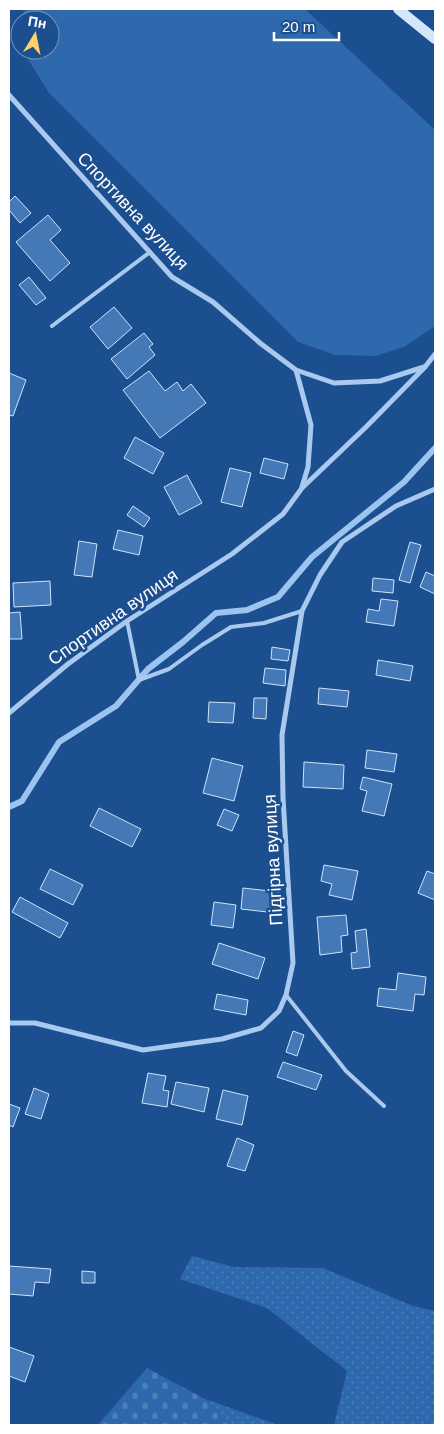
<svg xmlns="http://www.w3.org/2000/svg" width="444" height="1434" viewBox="0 0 444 1434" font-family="Helvetica,sans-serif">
<defs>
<pattern id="grass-dots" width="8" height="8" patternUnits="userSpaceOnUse" patternTransform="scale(1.25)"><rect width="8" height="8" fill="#2e69ad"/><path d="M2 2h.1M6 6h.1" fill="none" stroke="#4d80b9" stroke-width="1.8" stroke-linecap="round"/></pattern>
<pattern id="cemetery-stones" width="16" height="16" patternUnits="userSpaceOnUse" patternTransform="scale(1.25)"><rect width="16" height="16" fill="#2e69ad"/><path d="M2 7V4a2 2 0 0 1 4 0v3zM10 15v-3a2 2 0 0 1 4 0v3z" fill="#4d80b9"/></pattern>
</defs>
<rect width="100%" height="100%" fill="#1b4f8f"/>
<g fill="url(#grass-dots)">
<polygon points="192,1256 234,1267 323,1268 413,1306 435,1311 435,1425 334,1425 347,1371 267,1308 180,1279"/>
<polygon points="205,1399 278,1425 233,1425"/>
</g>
<polygon fill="url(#cemetery-stones)" points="147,1368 205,1399 233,1425 98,1425"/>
<polygon fill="#2e69ad" points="24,9 305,9 435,130 435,326 404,347 375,356 335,355 298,342 49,93 26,56 25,50 50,50 50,20 23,20"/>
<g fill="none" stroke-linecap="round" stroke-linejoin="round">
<polyline stroke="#9cc4f0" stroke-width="6" points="9,807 22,801 59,742 116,706 148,669 183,642 216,613 247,610 278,597 312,557 404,482 435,448"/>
</g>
<g fill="#4478b7" stroke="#cfe3fa">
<polygon points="15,196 31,213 20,223 9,210 9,202"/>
<polygon points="48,215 61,230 50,240 70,263 50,281 16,242"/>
<polygon points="29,277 46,298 36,305 19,285"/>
<polygon points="114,307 132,328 108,349 90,327"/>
<polygon points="144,333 153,344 149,347 155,355 127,379 111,359"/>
<polygon points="149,371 165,391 177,382 183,391 191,384 206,403 160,438 123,390"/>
<polygon points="9,373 26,380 13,416 9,415"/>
<polygon points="135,437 164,453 153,474 124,458"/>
<polygon points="264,458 288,464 284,479 260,473"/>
<polygon points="230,468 251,473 242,507 221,502"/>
<polygon points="187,475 202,503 179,515 164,487"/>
<polygon points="133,506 150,518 144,527 127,515"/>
<polygon points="118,530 143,536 139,555 113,549"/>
<polygon points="79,541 97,544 92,577 74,575"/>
<polygon points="410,542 421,545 410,583 399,580"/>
<polygon points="426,572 435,576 435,594 420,587"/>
<polygon points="373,578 394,580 393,593 372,591"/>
<polygon points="50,581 51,605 14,607 13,583"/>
<polygon points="381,599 398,601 394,626 366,622 368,609 379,611"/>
<polygon points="20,612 22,639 9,639 9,613"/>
<polygon points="272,647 290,650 288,661 271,659"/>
<polygon points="378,660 413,666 410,681 376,675"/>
<polygon points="265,668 286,670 285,686 263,683"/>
<polygon points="319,688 349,691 347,707 318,704"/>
<polygon points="254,698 267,698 266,719 253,718"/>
<polygon points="209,702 235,703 233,723 208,722"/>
<polygon points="367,750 397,754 394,772 365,768"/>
<polygon points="212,758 243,766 234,801 203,793"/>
<polygon points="304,762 344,765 343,789 303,787"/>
<polygon points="363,777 392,784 384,816 362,811 367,791 360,789"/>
<polygon points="99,808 141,829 132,847 90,826"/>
<polygon points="224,809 239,815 232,831 217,825"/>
<polygon points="324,865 358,871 352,900 329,895 332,884 321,881"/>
<polygon points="50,869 83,885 73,905 40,889"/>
<polygon points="427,871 435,874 435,900 418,893"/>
<polygon points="243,888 279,892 276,913 241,909"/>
<polygon points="20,897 68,923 60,938 12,912"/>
<polygon points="214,902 236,905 233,928 211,925"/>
<polygon points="346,915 348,935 341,936 342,952 320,955 317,917"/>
<polygon points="366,929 370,967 352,969 351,953 357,952 355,931"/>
<polygon points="219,943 265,958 258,979 212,964"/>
<polygon points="398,973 426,977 424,995 415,994 413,1011 377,1006 379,988 396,990"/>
<polygon points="217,994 248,1000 246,1015 214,1009"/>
<polygon points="293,1031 304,1035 297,1056 286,1052"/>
<polygon points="283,1062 322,1075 316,1090 277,1077"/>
<polygon points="148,1073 166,1076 163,1090 169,1091 167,1107 142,1103"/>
<polygon points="176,1082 209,1088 204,1112 171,1104"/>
<polygon points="34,1088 49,1094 41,1119 25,1114"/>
<polygon points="223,1090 248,1096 242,1125 216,1119"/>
<polygon points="9,1104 20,1108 13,1127 9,1125"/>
<polygon points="237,1138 254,1145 245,1171 227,1166"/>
<polygon points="9,1266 51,1269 49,1283 35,1282 33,1296 9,1294"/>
<polygon points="82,1271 95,1272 95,1283 82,1283"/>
<polygon points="9,1347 34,1356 25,1382 9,1376"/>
</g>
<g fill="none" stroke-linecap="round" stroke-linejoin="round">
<g stroke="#a9c9ee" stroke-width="4">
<polyline points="52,326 150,252"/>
<polyline points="127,621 139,680 169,669 202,645 231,627 264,623 302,611"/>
<polyline points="286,995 346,1071 384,1106"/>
</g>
<g stroke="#a9c9ee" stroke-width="5">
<polyline points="9,95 172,277 213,302 260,343 296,370 311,425 308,467 302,487"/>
<polyline points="296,370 334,383 380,381 424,367"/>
<polyline points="9,713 68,664 127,621 232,554 283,514 302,488 366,427 425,367 435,354"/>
<polyline points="9,1023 35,1023 143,1050 222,1039 261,1028 279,1011 286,995 293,963 283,798 282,735 302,611 320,575 342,542 396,506 435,489"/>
</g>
<polyline stroke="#d6e6fa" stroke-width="10" points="398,9 435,39"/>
</g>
<g text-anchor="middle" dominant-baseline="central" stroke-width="5" stroke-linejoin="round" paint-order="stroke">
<g font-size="18" fill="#fff" stroke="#1b4f8f">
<text transform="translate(133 211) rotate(47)">Спортивна вулиця</text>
<text transform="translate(113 617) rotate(-35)">Спортивна вулиця</text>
<text transform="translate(273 860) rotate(-93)">Підгірна вулиця</text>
</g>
</g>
<rect width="444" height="1434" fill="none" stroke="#ffffff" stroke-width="20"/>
<g transform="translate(35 35) rotate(10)"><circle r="24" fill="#1b4f8f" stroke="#7695bc"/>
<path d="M0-4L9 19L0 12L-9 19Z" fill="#ffd166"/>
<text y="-8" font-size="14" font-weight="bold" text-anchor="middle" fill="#ffffff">Пн</text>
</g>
<path d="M274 32v8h65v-8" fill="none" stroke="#ffffff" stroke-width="2.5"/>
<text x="282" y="32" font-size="15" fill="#ffffff" stroke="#1b4f8f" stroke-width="4" paint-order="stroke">20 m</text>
</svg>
